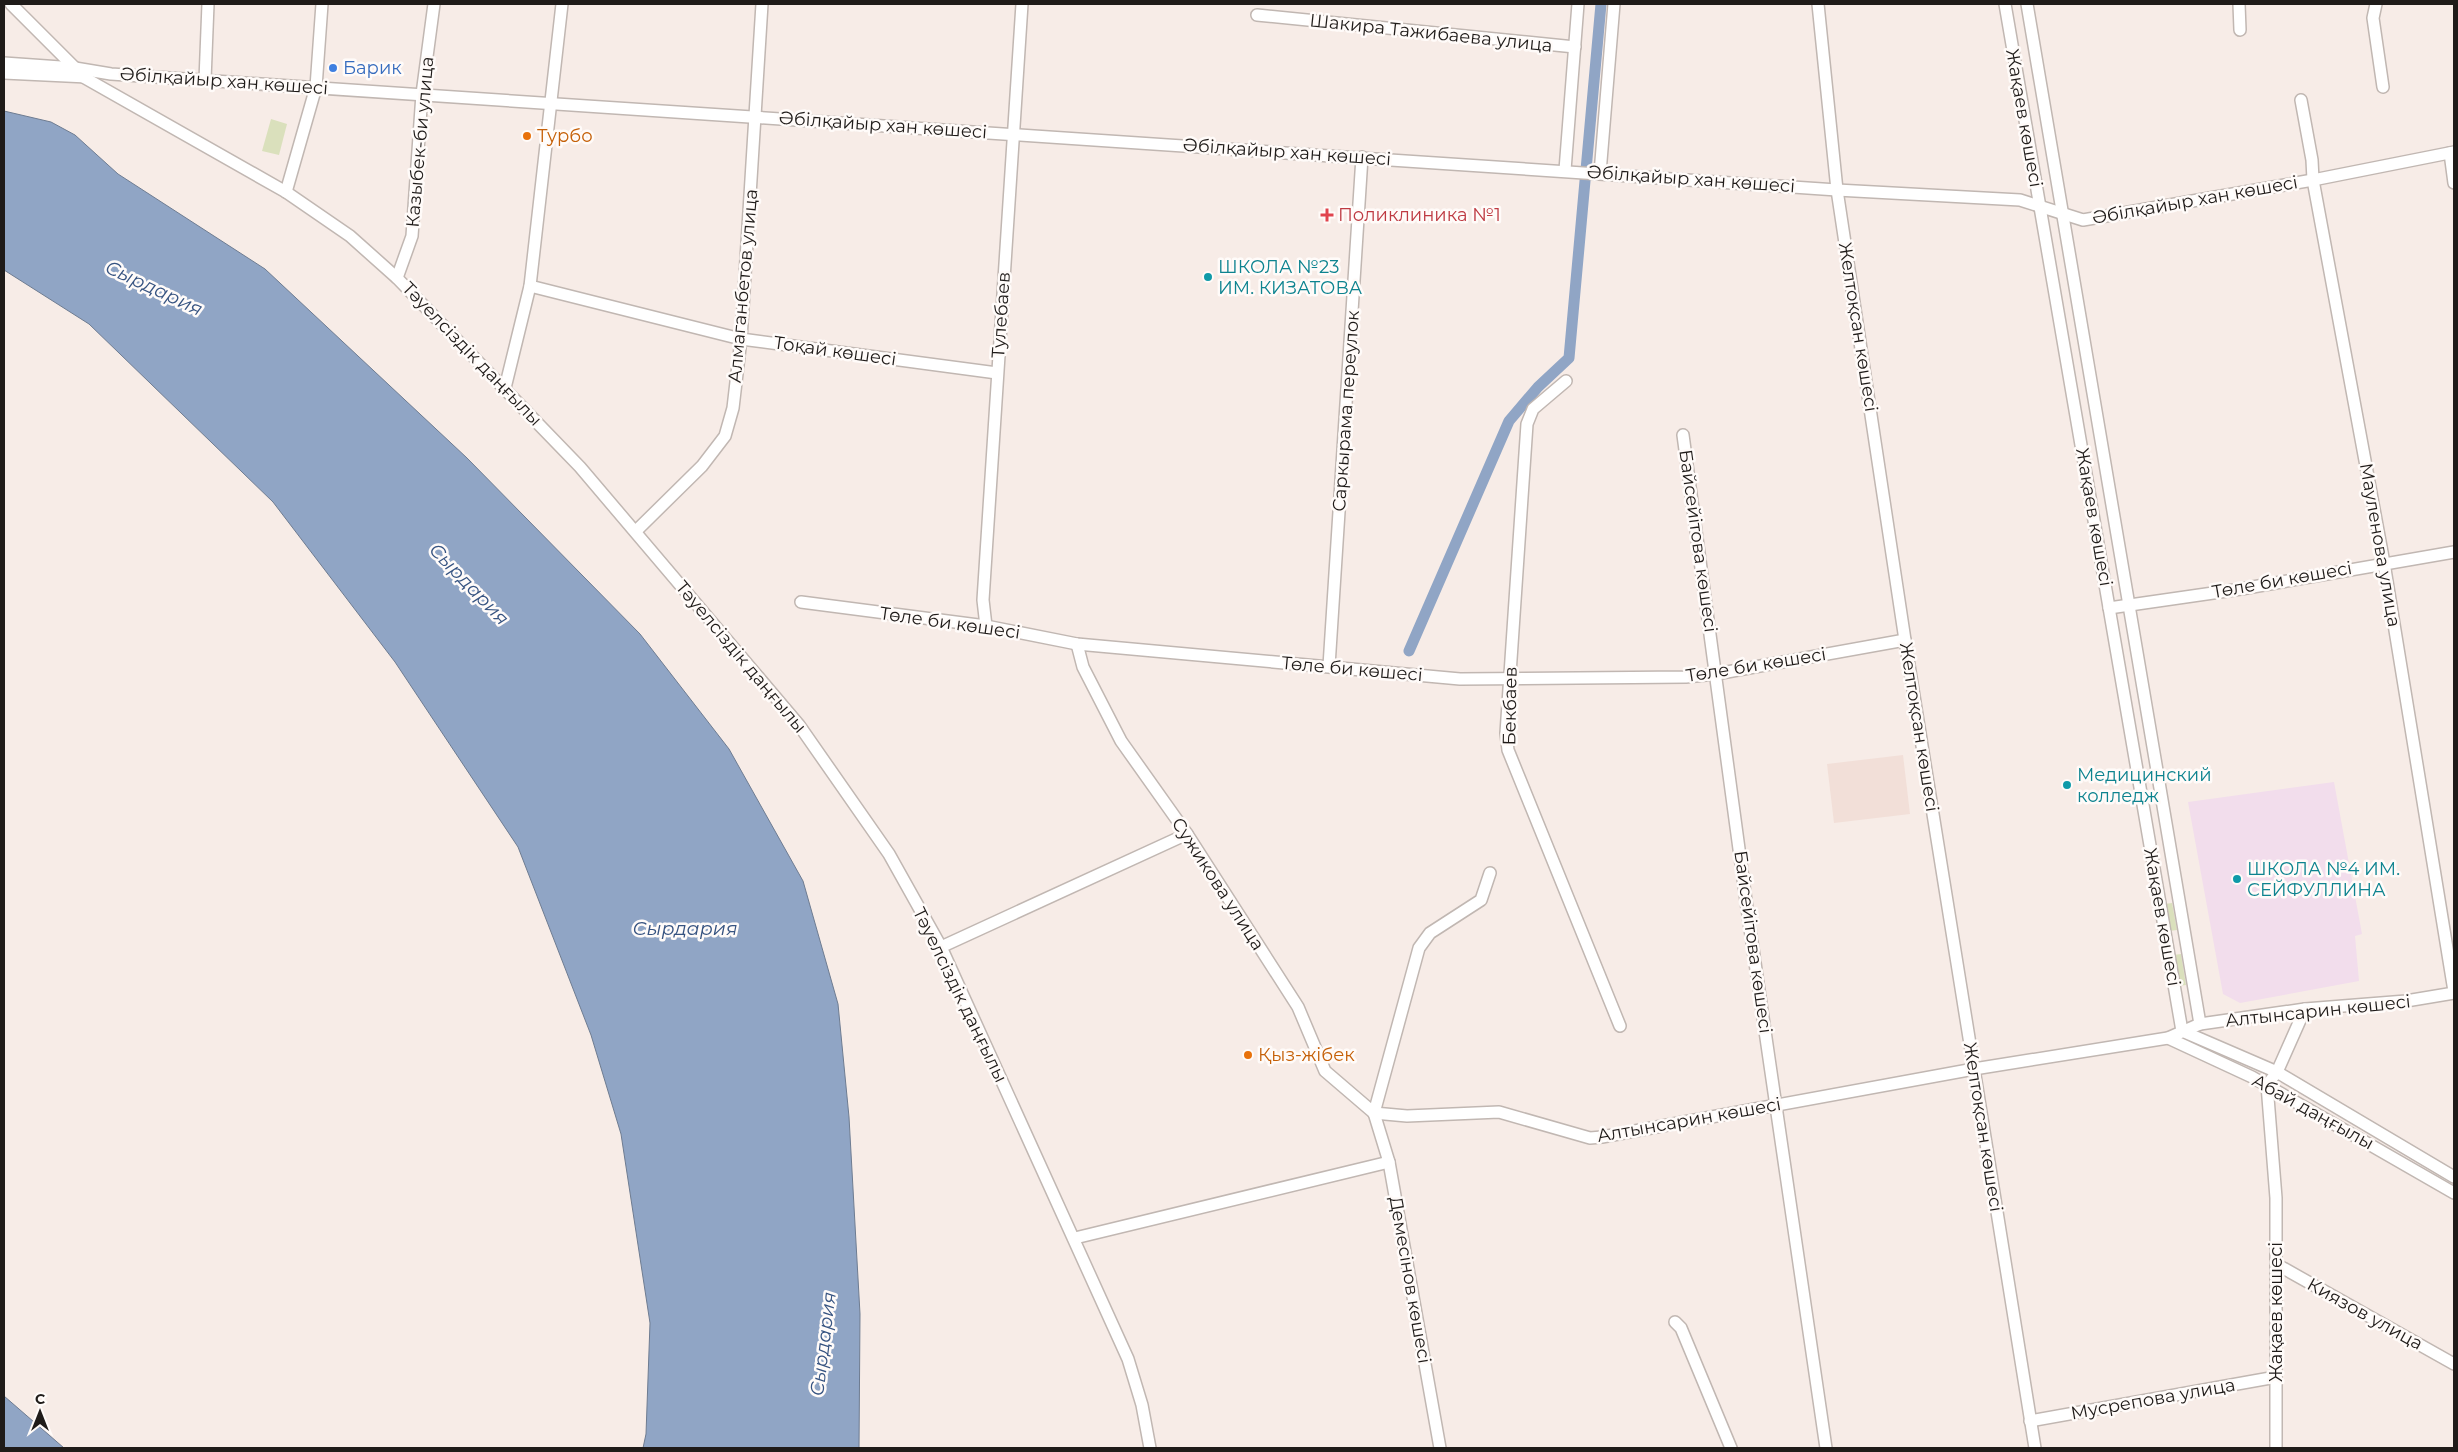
<svg xmlns="http://www.w3.org/2000/svg" width="2458" height="1452" viewBox="0 0 2458 1452" font-family="Montserrat,sans-serif">
<rect width="100%" height="100%" fill="#f7ece7"/>
<polygon fill="#f2dfd8" points="1903,755 1910,814 1834,823 1827,764"/>
<polygon fill="#f2ddec" points="2334,782 2362,934 2355,936 2359,981 2240,1003 2223,994 2188,802"/>
<g fill="#dae0bc">
<polygon points="271,119 287,124 279,155 262,151"/>
<polygon points="2172,903 2177,930 2169,931 2165,904"/>
<polygon points="2181,954 2186,985 2179,986 2173,955"/>
</g>
<g fill="#90a5c5" stroke="#6e7c91">
<polygon points="4,111 51,122 75,135 118,174 265,269 467,458 640,634 729,749 803,881 838,1004 849,1117 860,1314 859,1448 643,1448 646,1434 650,1323 621,1134 591,1035 518,847 395,662 273,502 89,324 4,270"/>
<polygon points="4,1396 64,1448 4,1448"/>
</g>
<g fill="none" stroke-linecap="round" stroke-linejoin="round">
<polyline stroke="#90a5c5" stroke-width="11" points="1409,651 1509,421 1538,387 1569,358 1601,4"/>
<g stroke="#c1b7b2" stroke-width="14">
<g id="minor">
<polyline points="11,4 85,78 286,192 350,236 397,278 580,467 799,725 889,854 941,947 1128,1359 1142,1405 1150,1448"/>
<polyline points="1818,4 1837,190 1905,640 2035,1448"/>
<polyline points="2005,4 2182,1031"/>
<polyline points="2027,4 2200,1024"/>
<polyline points="2239,4 2240,30"/>
<polyline points="2376,4 2373,18 2383,87"/>
<polyline points="1257,15 1575,47"/>
<polyline points="4,63 75,68 111,74 1837,190 2020,200 2083,220 2313,180 2454,152"/>
<polyline points="4,73 87,77"/>
<polyline points="205,80 208,4"/>
<polyline points="2301,100 2312,160 2313,180 2384,563 2454,991"/>
<polyline points="2450,153 2454,183"/>
<polyline points="1565,170 1578,4"/>
<polyline points="1600,173 1614,4"/>
<polyline points="286,192 316,87 322,4"/>
<polyline points="397,278 412,236 422,94 434,4"/>
<polyline points="530,286 741,339 997,373"/>
<polyline points="1566,381 1533,409 1527,424 1506,733 1508,750 1620,1026"/>
<polyline points="505,388 530,286 562,4"/>
<polyline points="1683,435 1747,908 1826,1448"/>
<polyline points="636,531 702,466 725,436 733,408 741,339 762,4"/>
<polyline points="801,602 986,626 1077,644 1460,679 1686,677 1716,674 1905,640"/>
<polyline points="2109,608 2241,589 2454,552"/>
<polyline points="986,626 983,600 1022,4"/>
<polyline points="1077,644 1083,667 1121,741 1187,834 1298,1007 1325,1071 1374,1113"/>
<polyline points="1329,666 1362,157"/>
<polyline points="941,947 1187,834"/>
<polyline points="2182,1031 2277,1072 2454,1177"/>
<polyline points="2168,1038 2252,1077 2454,1193"/>
<polyline points="1374,1113 1407,1116 1499,1112 1590,1138 1602,1137 1974,1069 2168,1038 2200,1024 2305,1009 2406,1001 2454,993"/>
<polyline points="1374,1113 1389,1162 1440,1448"/>
<polyline points="1374,1113 1419,948 1430,933 1481,900 1490,873"/>
<polyline points="1075,1238 1389,1162"/>
<polyline points="2276,1264 2454,1364"/>
<polyline points="1675,1322 1681,1328 1731,1448"/>
<polyline points="2030,1421 2276,1377"/>
<polyline points="2276,1448 2276,1198 2267,1085 2277,1072 2305,1009"/>
</g>
</g>
<use href="#minor" stroke="#fff" stroke-width="11"/>
</g>
<circle fill="#3f7fe0" stroke="#fffbf9" stroke-width="2" cx="333" cy="68" r="5"/>
<g fill="#e8710a" stroke="#fffbf9" stroke-width="2">
<circle cx="527" cy="136" r="5"/>
<circle cx="1248" cy="1055" r="5"/>
</g>
<path fill="#e0444e" stroke="#fffbf9" stroke-width="2" d="M1324.5 207.5h5v5h5v5h-5v5h-5v-5h-5v-5h5z"/>
<g fill="#0f9aa8" stroke="#fffbf9" stroke-width="2">
<circle cx="1208" cy="277" r="5"/>
<circle cx="2067" cy="785" r="5"/>
<circle cx="2237" cy="879" r="5"/>
</g>
<g text-anchor="middle" dominant-baseline="central" stroke-width="5" stroke-linejoin="round" paint-order="stroke">
<g font-size="18" fill="#1f1b19" stroke="#fffbf9">
<text transform="translate(1431 33) rotate(6)">Шакира Тажибаева улица</text>
<text transform="translate(224 81) rotate(4)">Әбілқайыр хан көшесі</text>
<text transform="translate(2024 118) rotate(80)">Жақаев көшесі</text>
<text transform="translate(883 125) rotate(4)">Әбілқайыр хан көшесі</text>
<text transform="translate(420 142) rotate(-85)">Казыбек-би улица</text>
<text transform="translate(1287 152) rotate(4)">Әбілқайыр хан көшесі</text>
<text transform="translate(1691 179) rotate(4)">Әбілқайыр хан көшесі</text>
<text transform="translate(2195 200) rotate(-10)">Әбілқайыр хан көшесі</text>
<text transform="translate(743 286) rotate(-85)">Алмаганбетов улица</text>
<text transform="translate(1001 315) rotate(-86)">Тулебаев</text>
<text transform="translate(1858 327) rotate(81)">Желтоқсан көшесі</text>
<text transform="translate(835 351) rotate(8)">Тоқай көшесі</text>
<text transform="translate(472 354) rotate(46)">Тәуелсіздік даңғылы</text>
<text transform="translate(1346 411) rotate(-86)">Саркырама переулок</text>
<text transform="translate(2094 517) rotate(80)">Жақаев көшесі</text>
<text transform="translate(1698 541) rotate(82)">Байсейітова көшесі</text>
<text transform="translate(2380 545) rotate(80)">Мауленова улица</text>
<text transform="translate(2282 580) rotate(-10)">Төле би көшесі</text>
<text transform="translate(950 623) rotate(8)">Төле би көшесі</text>
<text transform="translate(741 657) rotate(50)">Тәуелсіздік даңғылы</text>
<text transform="translate(1756 665) rotate(-9)">Төле би көшесі</text>
<text transform="translate(1352 669) rotate(5)">Төле би көшесі</text>
<text transform="translate(1510 706) rotate(-89)">Бекбаев</text>
<text transform="translate(1919 727) rotate(81)">Желтоқсан көшесі</text>
<text transform="translate(1218 884) rotate(57)">Сужикова улица</text>
<text transform="translate(2162 917) rotate(80)">Жақаев көшесі</text>
<text transform="translate(1753 942) rotate(82)">Байсейітова көшесі</text>
<text transform="translate(960 995) rotate(64)">Тәуелсіздік даңғылы</text>
<text transform="translate(2318 1011) rotate(-6)">Алтынсарин көшесі</text>
<text transform="translate(2313 1112) rotate(29)">Абай даңғылы</text>
<text transform="translate(1689 1120) rotate(-10)">Алтынсарин көшесі</text>
<text transform="translate(1983 1127) rotate(81)">Желтоқсан көшесі</text>
<text transform="translate(1410 1280) rotate(80)">Демесінов көшесі</text>
<text transform="translate(2276 1312) rotate(-90)">Жақаев көшесі</text>
<text transform="translate(2365 1314) rotate(29)">Киязов улица</text>
<text transform="translate(2153 1399) rotate(-10)">Мусрепова улица</text>
</g>
<g font-size="18" fill="#366cbe" stroke="#fffbf9" text-anchor="start">
<text x="343" y="68">Барик</text>
</g>
<g font-size="18" fill="#c56008" stroke="#fffbf9" text-anchor="start">
<text x="537" y="136">Турбо</text>
<text x="1258" y="1055">Қыз-жібек</text>
</g>
<g font-size="18" fill="#be3a42" stroke="#fffbf9" text-anchor="start">
<text x="1338" y="215">Поликлиника №1</text>
</g>
<g font-size="18" fill="#0d838f" stroke="#fffbf9" text-anchor="start">
<text x="1218" y="267">ШКОЛА №23<tspan x="1218" dy="21">ИМ. КИЗАТОВА</tspan></text>
<text x="2077" y="775">Медицинский<tspan x="2077" dy="21">колледж</tspan></text>
<text x="2247" y="869">ШКОЛА №4 ИМ.<tspan x="2247" dy="21">СЕЙФУЛЛИНА</tspan></text>
</g>
<g font-size="19" font-style="italic" fill="#365381" stroke="#fffbf9">
<text transform="translate(154 288) rotate(25)">Сырдария</text>
<text transform="translate(469 584) rotate(46)">Сырдария</text>
<text x="685" y="928">Сырдария</text>
<text transform="translate(823 1344) rotate(-83)">Сырдария</text>
</g>
</g>
<rect width="2458" height="1452" fill="none" stroke="#1f1b19" stroke-width="10"/>
<g transform="translate(40 1412)" stroke="#fffbf9" stroke-width="4" paint-order="stroke">
<path d="M0-4L9 19L0 12L-9 19Z" fill="#1f1b19"/>
<text y="-8" font-size="14" font-weight="bold" text-anchor="middle" fill="#1f1b19">С</text>
</g>
</svg>
